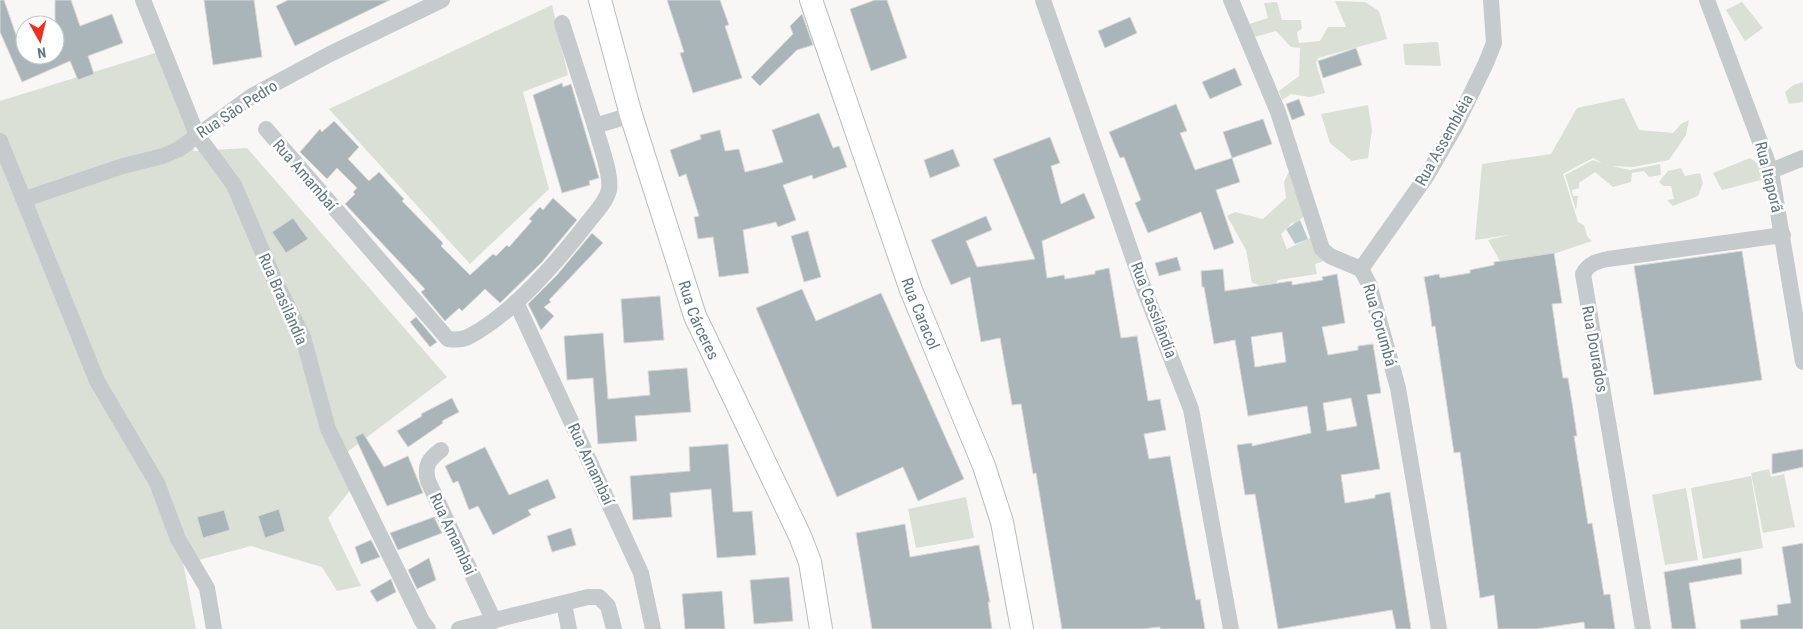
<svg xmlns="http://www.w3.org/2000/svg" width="1803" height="629" viewBox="0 0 1803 629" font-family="'Roboto Condensed',sans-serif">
<rect width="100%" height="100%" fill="#f8f7f5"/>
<g fill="#dae0d5">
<polygon points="1335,1 1365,2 1379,11 1387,39 1318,58 1316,63 1325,93 1310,97 1291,94 1282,100 1279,91 1299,76 1300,48 1291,47 1276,31 1251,38 1246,25 1268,18 1264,3 1277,2 1282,20 1301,20 1302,29 1297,32 1299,43 1320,41 1328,27 1346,27"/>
<polygon points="1742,2 1763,28 1745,41 1726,10"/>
<polygon points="552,5 568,75 523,92 549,189 470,264 329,109"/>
<polygon points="1438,42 1441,66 1405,65 1403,44"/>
<polygon points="165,50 194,151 247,148 447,377 342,456 353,487 328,518 361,586 337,591 322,567 251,546 195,561 181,552 196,629 0,629 0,101"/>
<polygon points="1803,82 1803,102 1789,104 1785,92 1793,85"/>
<polygon points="1624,98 1639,130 1673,133 1681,124 1689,120 1686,135 1669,160 1633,167 1612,166 1630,170 1660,164 1661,175 1649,177 1644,171 1632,173 1631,182 1613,187 1595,172 1579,183 1579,188 1572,190 1573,196 1578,196 1576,210 1565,175 1593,160 1602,163 1593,158 1563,174 1578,222 1584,225 1587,236 1592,241 1553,254 1500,261 1488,240 1509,235 1475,240 1482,164 1551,154 1577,108"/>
<polygon points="1368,105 1372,130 1368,158 1352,161 1330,143 1321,114"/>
<polygon points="1750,158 1765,169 1765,179 1722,190 1713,173"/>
<polygon points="1292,165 1307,214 1293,225 1294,221 1281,234 1287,249 1310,238 1324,261 1315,264 1317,274 1278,280 1273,289 1252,283 1246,250 1227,216 1235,212 1263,219 1286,198 1284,182"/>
<polygon points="1681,168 1685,176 1700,173 1703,183 1698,196 1673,206 1667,200 1674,199 1671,186 1663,186 1659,182 1668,171"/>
<polygon points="1769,469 1771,477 1784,474 1795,527 1763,533 1751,473"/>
<polygon points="1751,476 1763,548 1703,559 1691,488"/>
<polygon points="1686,488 1698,560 1665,565 1652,495"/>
<polygon points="966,497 974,538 916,548 908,509"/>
</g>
<polygon fill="#bacacc" points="1300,220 1308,239 1295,244 1286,229"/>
<g fill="#a9b5b9" stroke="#d9d9d7" fill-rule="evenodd">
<polygon points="0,0 4,0 23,55 55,55 55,0 71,0 80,26 112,14 123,43 88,56 94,74 78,80 70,61 22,82 0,32"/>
<polygon points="204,0 254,0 262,57 213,65"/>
<polygon points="288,0 390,0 295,46 276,6"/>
<polygon points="667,0 720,0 729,25 725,26 742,78 693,93 680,53 684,52"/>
<polygon points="875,0 887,0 907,58 871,71 850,9"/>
<polygon points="802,14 813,45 797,50 760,86 751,77 793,34 790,26"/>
<polygon points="1130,17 1137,33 1105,48 1098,31"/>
<polygon points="1356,48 1362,65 1323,78 1318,61"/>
<polygon points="1235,68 1242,85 1210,99 1202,82"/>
<polygon points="562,83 563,87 571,84 599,178 589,181 590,185 562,193 533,95"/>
<polygon points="1299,99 1305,115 1292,120 1286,104"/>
<polygon points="1176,104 1187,131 1180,133 1195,170 1232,158 1240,182 1216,190 1234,243 1214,250 1201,212 1148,233 1135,203 1141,200 1124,157 1120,158 1109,132"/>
<polygon points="819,113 833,148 839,146 847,167 813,179 812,175 783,185 796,220 778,227 776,222 743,230 749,273 719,277 713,237 698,239 694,217 699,216 686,174 679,177 670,150 701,139 700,135 720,130 725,151 739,149 745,172 766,167 783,162 772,130"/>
<polygon points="1263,119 1272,144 1232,158 1223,132"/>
<polygon points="334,121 359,147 348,159 369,181 379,172 404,199 402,201 443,243 441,246 470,275 493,254 496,256 507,245 509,247 532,221 529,219 540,207 543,210 553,198 577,220 542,262 500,303 485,289 462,311 459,308 445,321 421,292 425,289 345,204 355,194 353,192 357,188 337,168 327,179 300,152 320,129 322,132"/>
<polygon points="1050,137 1060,163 1051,166 1061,204 1084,193 1095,218 1042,241 1047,278 1064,275 1065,279 1095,274 1095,271 1109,268 1121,338 1137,336 1148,401 1160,399 1166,430 1144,434 1149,459 1170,456 1196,600 1200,599 1205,629 1160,629 1160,627 1142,629 1062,629 1036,473 1033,474 1021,404 1012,405 1000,338 981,342 970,277 951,285 931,240 986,216 992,230 966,241 977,267 1035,259 993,159"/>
<polygon points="953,149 960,166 930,178 924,160"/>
<polygon points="293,218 308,239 286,253 272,232"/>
<polygon points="808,231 821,277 804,282 791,236"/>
<polygon points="592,233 603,243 549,300 551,302 544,307 554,316 541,330 528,304 557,275"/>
<polygon points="1742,251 1762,380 1654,395 1634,266"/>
<polygon points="1554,253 1562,303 1552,304 1558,346 1563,378 1568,378 1573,409 1577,436 1574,436 1588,524 1592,523 1604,595 1610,594 1615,629 1585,629 1584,622 1536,629 1498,629 1494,595 1480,598 1460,452 1454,453 1435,326 1432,327 1429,305 1424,277 1439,274 1440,278 1470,273 1470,270 1494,265 1494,262"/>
<polygon points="1177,257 1181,270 1159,276 1155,263"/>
<path d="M1223,269L1225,291L1292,281V285L1323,280L1322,277L1337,274L1345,323L1322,327L1328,355L1358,350V346L1373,344L1381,393L1367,395L1380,469L1341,475L1345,503L1375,498V495L1390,492L1411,629H1396L1392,610L1278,629L1255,494L1245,495L1237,445L1252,443V446L1311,433L1307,406L1248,416L1235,340L1214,344L1204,287H1202L1201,271ZM1282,332L1286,362L1255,367L1251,337ZM1351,398L1357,426L1327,431L1323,403Z"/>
<polygon points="802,289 816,321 881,293 964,479 918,501 903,467 837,497 756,308"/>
<polygon points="660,296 664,340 624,343 621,299"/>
<polygon points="416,317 437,342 430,347 410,322"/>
<polygon points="603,333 608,399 650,395 648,371 687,368 691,412 635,416 637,441 598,444 593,378 567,380 564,336"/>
<polygon points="452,398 459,412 442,421 443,423 408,447 397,431 422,416 421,414"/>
<polygon points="363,433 384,467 408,456 423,493 387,506 355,437"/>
<polygon points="728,444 733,512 752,511 756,555 717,558 711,489 670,493 672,517 633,520 630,476 690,471 689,447"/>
<polygon points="485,447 509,495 548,479 556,498 528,510 531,515 493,535 478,506 469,510 458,481 453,483 445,466"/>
<polygon points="1803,449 1803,467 1772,474 1772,454"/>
<polygon points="279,509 285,531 265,538 258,516"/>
<polygon points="224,510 230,530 203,538 197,517"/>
<polygon points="434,517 442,533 398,550 390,533"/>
<polygon points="905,524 910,557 979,545 990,602 988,602 992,629 872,629 856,533"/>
<polygon points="571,528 576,545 552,552 547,536"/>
<polygon points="371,540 380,557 361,564 355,547"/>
<polygon points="1803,543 1803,629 1741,629 1740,620 1778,615 1777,605 1791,603 1782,547"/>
<polygon points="429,558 436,580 417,589 408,570"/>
<polygon points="1741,558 1742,574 1689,583 1696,629 1672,629 1664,572"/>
<polygon points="789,577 793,621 754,624 750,580"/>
<polygon points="391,579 396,592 377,602 370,591"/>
<polygon points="722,591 725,629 685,629 682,594"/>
</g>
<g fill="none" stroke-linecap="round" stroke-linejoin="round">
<g stroke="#b7bec1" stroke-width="24">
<g id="secondary">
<path id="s1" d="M600,0L631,115L695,316L800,536L810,562L821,629"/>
<path id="s2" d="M811,0L911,290L984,466L1002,522L1022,629"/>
</g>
</g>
<g stroke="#c5cacd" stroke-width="16">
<polyline points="143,0 197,135 234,185 274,279 303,337 328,429 422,621 428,629"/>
<polyline points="1043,0 1144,289 1191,409 1231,629"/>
<polyline points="1231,0 1278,112 1322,249 1330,256 1361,269 1369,284 1398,388 1439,629"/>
<polyline points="1707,0 1771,171 1803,362"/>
<polyline points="562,23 595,126"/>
<path d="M266,129L448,339C456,340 463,340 470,336C514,312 558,261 588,222C596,212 606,202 609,190C612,174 599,142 595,126L631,115"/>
<polyline points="0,141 97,381 157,483 178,539 207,588 214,629"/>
<polyline points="1771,171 1803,158"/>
<polyline points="25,199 123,166 163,156 179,149 252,96 330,54 442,0"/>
<polyline points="1361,269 1426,177 1455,127 1486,63 1494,43 1491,0"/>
<polyline points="516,302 641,573 653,629"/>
<path d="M441,450C429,459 424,465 428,481L494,621"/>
<polyline points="564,604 569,629"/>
<polyline points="459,629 588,597 599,597 608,606 614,629"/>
<path d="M1643,629L1583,274C1588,264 1597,261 1608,259L1783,235"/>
</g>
<use href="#secondary" stroke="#fff" stroke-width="22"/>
</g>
<g text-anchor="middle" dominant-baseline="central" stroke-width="5" stroke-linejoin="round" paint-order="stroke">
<g font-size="16" fill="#607882" stroke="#fff">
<text transform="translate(237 109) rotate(-33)">Rua São Pedro</text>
<text transform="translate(1444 140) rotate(-61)">Rua Assembléia</text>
<text transform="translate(305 175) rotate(49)">Rua Amambaí</text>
<text transform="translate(1769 177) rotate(76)">Rua Itaporã</text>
<text transform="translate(283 299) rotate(66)">Rua Brasilândia</text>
<text transform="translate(1154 310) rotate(69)">Rua Cassilândia</text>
<text stroke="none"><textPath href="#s2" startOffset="332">Rua Caracol</textPath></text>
<text stroke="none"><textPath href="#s1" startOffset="335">Rua Cárceres</textPath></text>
<text transform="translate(1380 325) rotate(74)">Rua Corumbá</text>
<text transform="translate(1595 349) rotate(80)">Rua Dourados</text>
<text transform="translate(591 464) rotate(65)">Rua Amambaí</text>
<text transform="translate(453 534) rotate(65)">Rua Amambai</text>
</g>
</g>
<g transform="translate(40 40) rotate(172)"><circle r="24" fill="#ffffff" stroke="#bfc9cd"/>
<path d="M0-4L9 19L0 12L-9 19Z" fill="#f1301b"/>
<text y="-8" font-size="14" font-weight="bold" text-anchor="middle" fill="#607882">N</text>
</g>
</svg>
